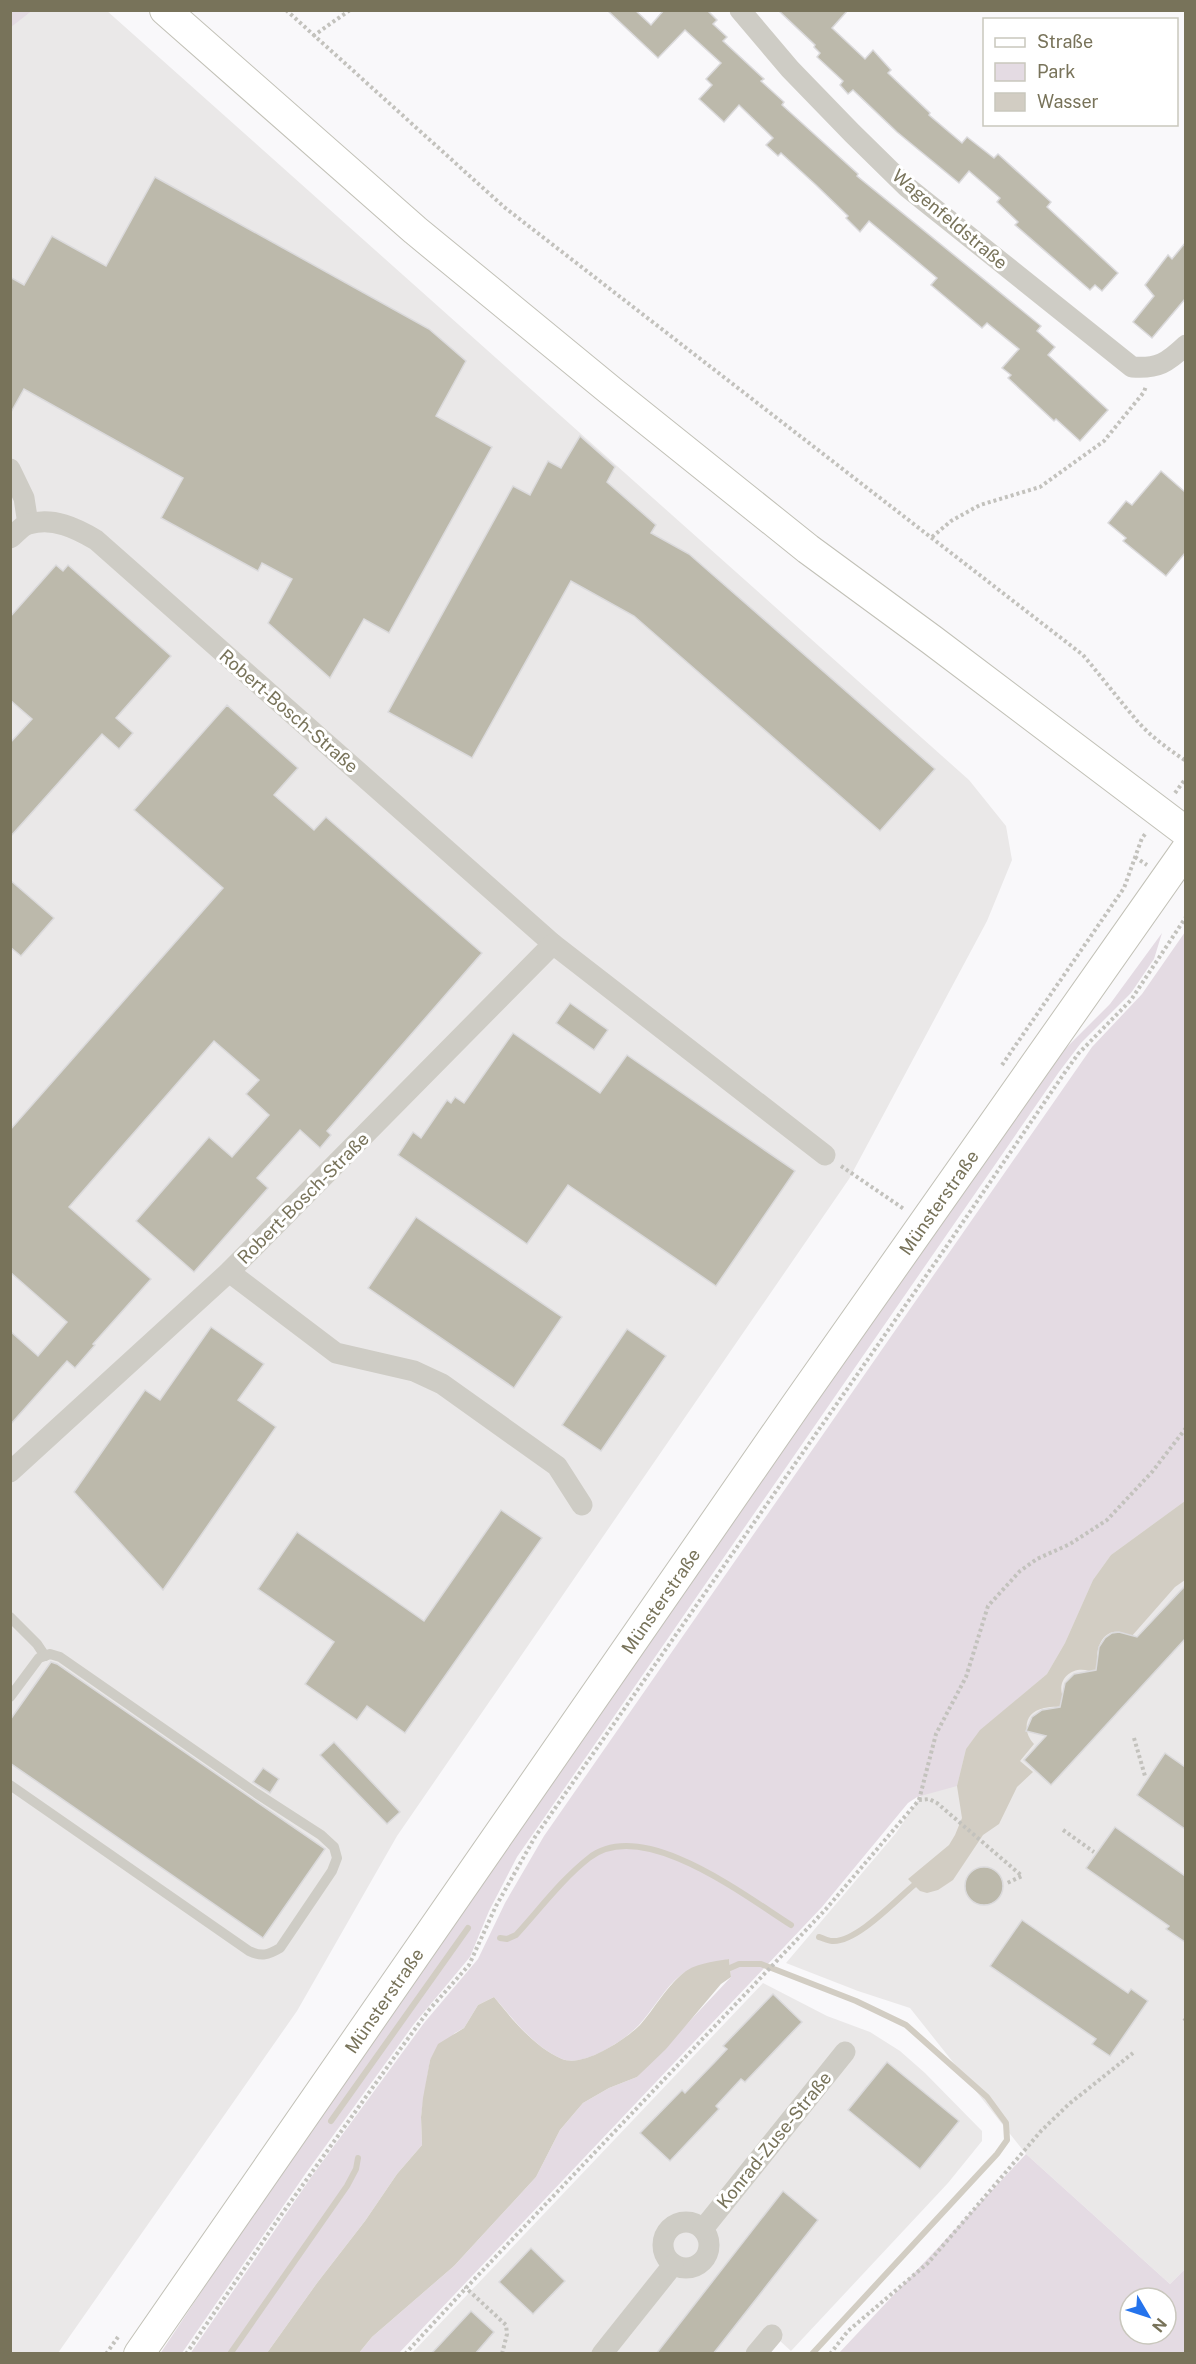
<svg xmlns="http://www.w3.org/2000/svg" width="1196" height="2364" viewBox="0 0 1196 2364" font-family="'Public Sans',sans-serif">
<rect width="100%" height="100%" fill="#f9f8fa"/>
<g fill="#eae8e8">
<polygon points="106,10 969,780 1006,826 1012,860 987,921 849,1179 397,1836 297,2011 58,2353 11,2354 10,27 32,11"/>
<polygon points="1185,1402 1185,2269 1170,2284 1026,2154 910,2008 858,1991 786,1963 896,1833"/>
<polygon points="763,1983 827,2016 870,2032 900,2051 925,2073 982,2131 982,2141 948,2183 791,2351 767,2329 745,2353 411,2354"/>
</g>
<g fill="#e4dbe3" fill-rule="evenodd">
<polygon points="11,10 32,10 32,11 11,27"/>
<path d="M1185,932V1501L1111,1555L1093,1580L1065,1643L1047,1674L981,1730L966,1749L957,1786L917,1797L908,1803L822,1907L399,2353H359L372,2337L454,2266L536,2177L560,2130L583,2103L609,2088L637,2077L731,1977L729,1959C716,1963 690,1968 681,1975C665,1987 653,2010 639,2025C625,2040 583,2068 562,2059C534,2047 514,2020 494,1997L478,2005L464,2028L455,2033L430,2060L421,2116L422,2145L397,2174L365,2221L317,2283L267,2353L190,2354L312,2176L424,2023L478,1959L505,1903L544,1836L1092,1047L1142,994Z"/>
<polygon points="1162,933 1154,959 1131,993 1081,1043 1059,1072 517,1857 489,1911 470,1957 414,2024 306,2173 182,2353 160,2354 286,2164 1054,1060 1110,1004"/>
<path d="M1026,2154L1170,2284L1185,2269V2353H839ZM1130,2298H1166V2334H1130Z"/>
</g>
<g fill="#d2cdc3">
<path d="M1185,1501V1580L1175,1587L1131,1637C1112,1624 1098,1637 1097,1657L1105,1666L1097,1675C1074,1659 1048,1683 1069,1706C1061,1707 1052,1706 1044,1708C1024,1712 1022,1731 1034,1744L1020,1761L1033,1772L1017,1787L999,1824L983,1835L953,1880L938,1890L927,1893L920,1891L908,1879L949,1845L955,1835L962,1818L957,1786L966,1749L980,1730L1047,1674L1065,1643L1093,1580L1111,1555Z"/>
<path d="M729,1959L731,1977L721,1984L666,2049L637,2077L609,2088L583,2103L560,2130L536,2177L454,2266L372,2337L359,2353H267L317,2283L365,2221L397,2174L422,2145L421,2117L423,2098L430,2060L438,2044L464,2028L478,2005L494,1997C513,2020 534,2047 562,2059C583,2068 626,2039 640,2025C654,2009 665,1989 681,1975C694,1963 712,1962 729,1959Z"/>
</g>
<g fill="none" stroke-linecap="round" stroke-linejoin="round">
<g stroke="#d2cdc3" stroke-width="6">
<path d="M819,1937C823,1938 828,1941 832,1941C856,1943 896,1900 914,1885"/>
<path d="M500,1938L507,1939L516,1935C539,1910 562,1879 589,1858C642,1816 745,1896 791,1925"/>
<polyline points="730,1968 739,1964 761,1964 856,2001 906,2025 987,2097 1006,2123 1007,2140 997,2154 812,2354"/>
<polyline points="331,2121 468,1928"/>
<polyline points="230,2354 347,2186 356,2169 358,2158"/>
</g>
</g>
<g fill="#bcb9ab" stroke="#dbdadc" stroke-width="1.5">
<polygon points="607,10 635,10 651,25 664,10 707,10 717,20 713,24 727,37 723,41 764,79 761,81 784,102 782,105 858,174 857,176 1041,326 1037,331 1055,347 1048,355 1108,410 1080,441 1056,419 1054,421 1008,378 1011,375 1002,368 1019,349 987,323 982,328 931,285 937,278 869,221 860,232 846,218 848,216 816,185 781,153 778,156 766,145 773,138 739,105 724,122 699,99 712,85 706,79 721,63 685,30 658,58"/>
<polygon points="778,10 848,10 832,28 865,59 873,50 891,70 888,73 930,113 929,115 962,143 967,137 994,158 998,154 1051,202 1047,207 1118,273 1102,291 1095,285 1090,290 1015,225 1018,222 997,202 1000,198 969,171 959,183 897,132 853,90 848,94 840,85 843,81 817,57 820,53 814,47 815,45"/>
<polygon points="155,177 429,329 466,361 436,416 492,447 389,633 364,619 330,678 268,623 292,579 262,563 258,571 161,518 183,478 24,389 10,414 10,277 24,285 52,236 106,266"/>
<polygon points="1185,243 1185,299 1152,338 1133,322 1154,296 1145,285 1168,255 1172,259"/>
<polygon points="580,436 615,467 607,482 656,525 651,533 689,554 935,769 880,831 634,616 571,581 472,758 388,712 513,486 530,495 548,461 561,468"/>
<polygon points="1161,471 1185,492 1185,553 1166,576 1123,541 1126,538 1108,523 1126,501 1132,505"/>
<polygon points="56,565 63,571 68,565 171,656 116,718 133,733 119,749 102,734 10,837 10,743 32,719 10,700 10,617"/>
<polygon points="227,705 298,768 274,795 314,830 326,817 482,953 327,1131 331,1135 320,1148 300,1130 257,1178 268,1188 194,1272 136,1221 209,1137 232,1157 269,1115 246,1094 259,1080 214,1041 69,1207 151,1279 93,1344 95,1345 75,1368 67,1361 10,1425 10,1331 38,1356 67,1322 10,1272 10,1130 223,888 134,810"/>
<polygon points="10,880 54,918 21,956 10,947"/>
<polygon points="570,1003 608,1030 594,1050 556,1023"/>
<polygon points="513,1033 600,1093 627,1055 795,1171 716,1286 568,1185 527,1244 398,1155 413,1132 421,1138 447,1100 451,1103 455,1097 464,1103"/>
<polygon points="416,1217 562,1317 514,1388 368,1288"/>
<polygon points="211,1327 264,1364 238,1400 276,1427 163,1590 74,1492 145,1390 160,1400"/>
<polygon points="627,1329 666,1356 601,1451 562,1425"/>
<polygon points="501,1510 542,1538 405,1733 367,1706 357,1720 305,1684 334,1642 258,1589 297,1532 424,1621"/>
<polygon points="1185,1586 1185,1639 1051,1785 1024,1760 1046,1736 1026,1731 1032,1717 1042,1710 1060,1707 1065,1683 1074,1674 1096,1670 1099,1647 1105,1638 1112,1633 1119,1632 1137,1637"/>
<polygon points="51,1662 57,1664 325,1849 263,1938 10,1763 10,1720"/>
<polygon points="334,1742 400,1812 387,1824 320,1755"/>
<polygon points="1165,1753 1185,1767 1185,1829 1137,1795"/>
<polygon points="263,1768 279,1779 270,1793 253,1782"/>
<polygon points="1115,1827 1185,1876 1185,1942 1166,1929 1169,1926 1086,1868"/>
<circle cx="984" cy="1886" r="19"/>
<polygon points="1022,1920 1128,1993 1131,1989 1148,2001 1110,2056 1092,2044 1096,2039 990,1966"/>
<polygon points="773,1994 802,2022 745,2082 741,2079 716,2106 719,2109 670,2161 640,2133 682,2090 685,2093 714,2063 727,2049 723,2046"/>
<polygon points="887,2062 959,2121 920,2169 848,2110"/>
<polygon points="783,2191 818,2220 713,2354 656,2354"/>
<polygon points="531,2248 565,2281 533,2314 499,2282"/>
<polygon points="471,2311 494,2332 475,2354 431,2354"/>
</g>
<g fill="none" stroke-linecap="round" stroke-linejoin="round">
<g stroke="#c2c1b7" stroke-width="32">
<g id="secondary">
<polyline points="165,10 415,230 611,391 808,549 932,640 1186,832"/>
<path id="s1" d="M139,2354L796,1405L1186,850"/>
</g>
</g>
<g stroke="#c3c2bd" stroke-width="4" stroke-dasharray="3 3" stroke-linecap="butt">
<path d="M286,10L504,207L1083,655C1100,675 1116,696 1133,716C1147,734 1167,748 1186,761"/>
<polyline points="313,36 350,10"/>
<polyline points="932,537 951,521 980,505 1040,487 1104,441 1144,392 1146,386"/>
<polyline points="1175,793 1186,778"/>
<polyline points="1135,857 1147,865"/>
<polyline points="1002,1065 1124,888 1142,838 1146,833"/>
<polyline points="841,1166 904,1209"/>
<polyline points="1134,1738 1145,1776"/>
<polyline points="919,1800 936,1734 966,1677 988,1606 1020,1571 1037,1559 1070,1544 1107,1520 1152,1472 1186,1428"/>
<polyline points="1063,1830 1094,1852"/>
<polyline points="1184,2021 1186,2019"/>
<polyline points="106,2354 118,2337"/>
<polyline points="186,2354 279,2218 401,2048 429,2010 469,1965 496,1906 535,1837 944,1250 1063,1075 1078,1054 1131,1000 1186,917"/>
<polyline points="405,2354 466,2288"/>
<polyline points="502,2354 507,2334 506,2325 466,2288 826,1909 919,1800 929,1799 937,1803 1022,1876 1005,1884"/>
<polyline points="830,2354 848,2331 928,2263 1041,2131 1069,2104 1133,2053"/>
</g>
<g stroke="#ceccc5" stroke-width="10">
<polyline points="10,1617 37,1644 45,1656"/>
<path d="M10,1697L39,1658L50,1654L60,1657L256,1793L321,1835L334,1847L337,1858L332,1871L280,1948C268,1955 262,1957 249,1951L10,1785"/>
</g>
<g stroke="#ceccc5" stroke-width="21">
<path d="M740,10L790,69L852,133L907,187L1132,367C1158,369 1167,363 1186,345"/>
<polyline points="10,469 24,498 28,524"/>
<path d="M10,538C16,534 22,525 29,524C53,517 76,528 96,540L553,944"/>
<polyline points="229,1272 336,1353 414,1371 442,1384 557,1466 582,1505"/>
<polyline points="10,1472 229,1272 553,944 825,1155"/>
<circle cx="686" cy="2245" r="23"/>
<polyline points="703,2229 845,2052"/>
<polyline points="602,2354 673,2265"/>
<polyline points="756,2354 772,2335"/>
</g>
<use href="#secondary" stroke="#fff" stroke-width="30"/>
</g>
<g text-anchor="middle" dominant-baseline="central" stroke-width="6" stroke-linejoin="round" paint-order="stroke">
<g font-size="18" fill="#78735a" stroke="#fff">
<text transform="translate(950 219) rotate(40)">Wagenfeldstraße</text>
<text transform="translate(289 711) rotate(41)">Robert-Bosch-Straße</text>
<text transform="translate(303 1198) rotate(-45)">Robert-Bosch-Straße</text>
<text stroke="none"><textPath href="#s1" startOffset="1402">Münsterstraße</textPath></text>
<text stroke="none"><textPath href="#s1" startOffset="916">Münsterstraße</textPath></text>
<text stroke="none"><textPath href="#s1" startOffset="430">Münsterstraße</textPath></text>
<text transform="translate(774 2140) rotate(-51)">Konrad-Zuse-Straße</text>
</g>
</g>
<rect width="1196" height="2364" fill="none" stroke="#78735a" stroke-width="24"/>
<rect x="983" y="18" width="195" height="108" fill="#ffffff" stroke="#c9c7bd" stroke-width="1.5"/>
<rect x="995" y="38" width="30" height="9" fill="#ffffff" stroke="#c9c7bd" stroke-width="1.5"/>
<text x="1037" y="48" font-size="18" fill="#78735a">Straße</text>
<rect x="995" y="63" width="30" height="18" fill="#e4dbe3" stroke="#c9c7bd" stroke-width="1.5"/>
<text x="1037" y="78" font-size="18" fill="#78735a">Park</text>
<rect x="995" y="93" width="30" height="18" fill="#d2cdc3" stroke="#c9c7bd" stroke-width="1.5"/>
<text x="1037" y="108" font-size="18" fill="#78735a">Wasser</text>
<g transform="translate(1148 2316) rotate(129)"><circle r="28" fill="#ffffff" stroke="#c9c7bd" stroke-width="1.5"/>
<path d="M0-4.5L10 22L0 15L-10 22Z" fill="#2573ec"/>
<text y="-9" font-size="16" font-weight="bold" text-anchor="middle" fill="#78735a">N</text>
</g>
</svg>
